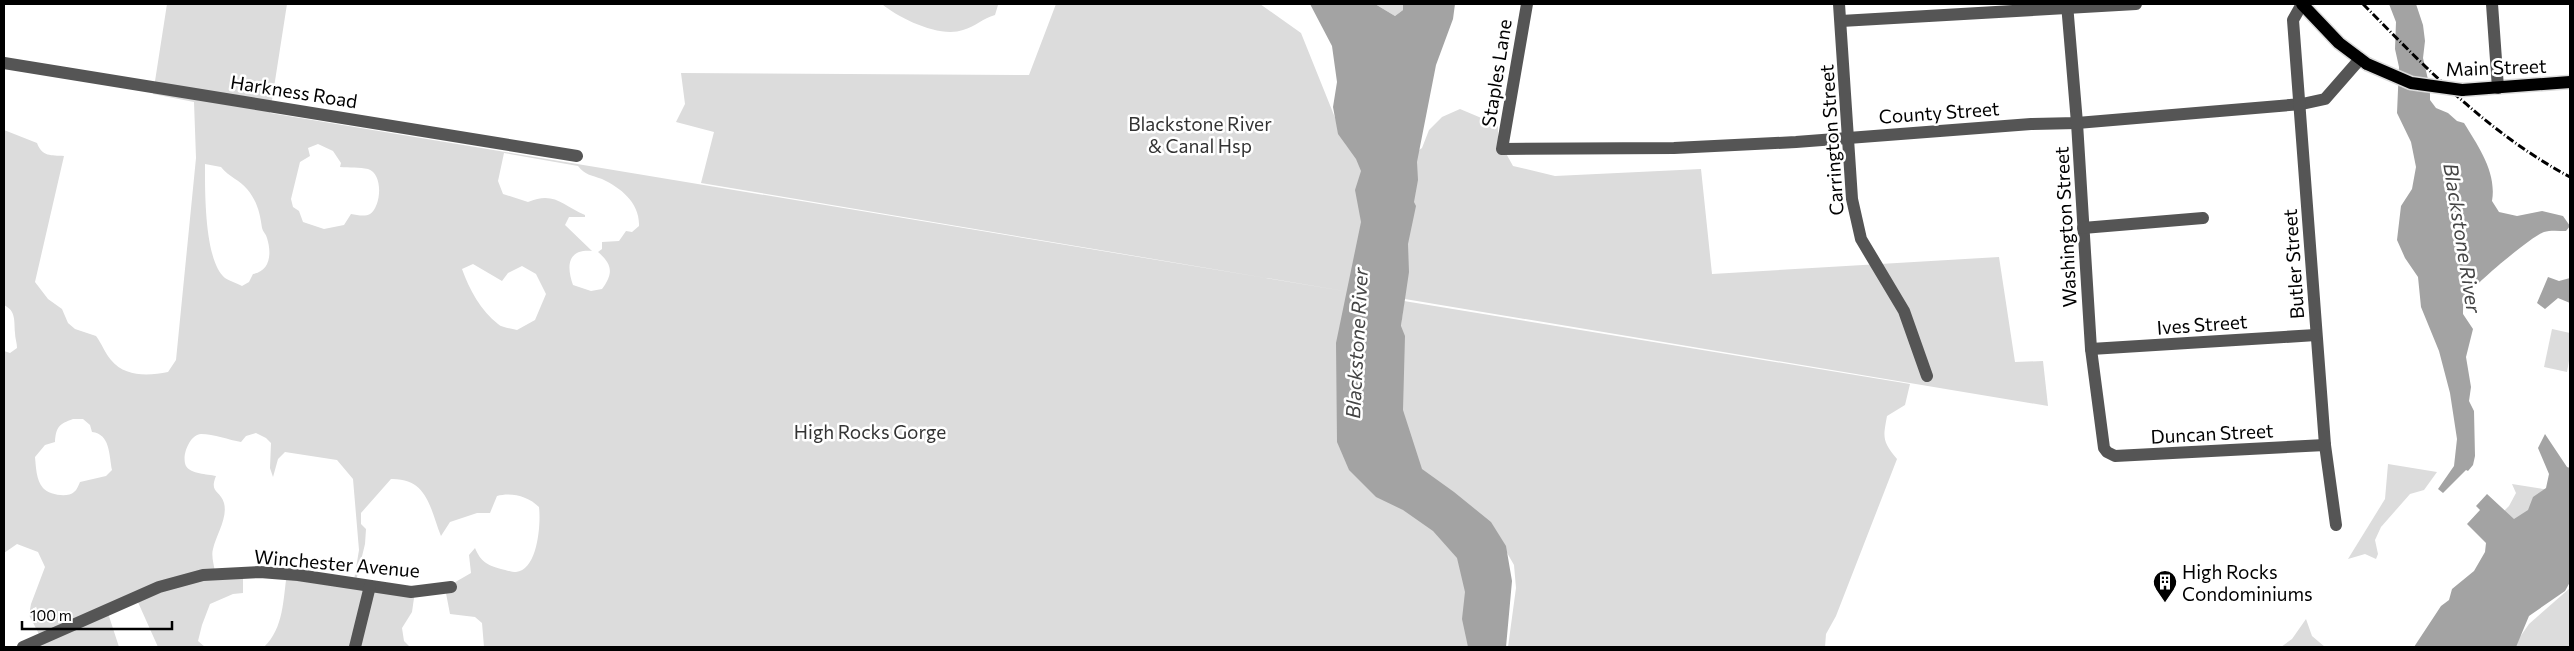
<svg xmlns="http://www.w3.org/2000/svg" width="2574" height="651" viewBox="0 0 2574 651" font-family="Commissioner,sans-serif">
<rect width="100%" height="100%" fill="#fff"/>
<g fill="#dcdcdc" fill-rule="evenodd">
<path d="M167,4H287L270,113L1350,292L701,183L714,132L676,122L685,104L681,73L1029,75L1056,4H1260L1301,33L1346,145L1377,181L1345,371L1460,532L1486,647H484L482,623L475,617L450,614L445,588L471,573L469,555L475,548C481,562 487,565 501,569C505,570 512,572 516,572C538,570 541,523 539,507C528,496 511,492 497,496L490,513H477L450,522L441,536C430,509 428,478 391,479L361,513V524L366,529L365,544L356,581L415,591L412,612L402,628L404,641L410,647H264C284,628 283,599 287,573L354,580L359,550L353,479L337,460L285,452L278,459L273,477L270,468L271,443L266,438L256,433L246,436L241,442C229,440 214,434 201,434C190,434 181,456 186,466C191,474 207,474 216,476C209,493 220,490 224,503C228,518 216,535 213,549C211,556 214,565 215,572L243,573V593L233,594L210,604L202,625L198,641L205,647H158L137,600L107,610L119,647H20L40,636L29,615L31,604L45,567L38,552L17,544L4,553V351L10,353L17,348C17,343 15,338 15,333C14,320 16,311 4,305V130L37,143C42,157 51,155 64,156L35,282L48,299L62,309L68,323L75,329L96,336C102,344 105,353 111,360C125,377 148,376 168,372L176,360L196,158L194,102L153,94ZM318,144L333,151L341,163L340,167C349,168 360,167 368,169C384,174 381,207 370,214C365,217 357,215 351,214L344,225L324,229L303,222L299,211L293,207L291,199L300,162L310,156L308,148ZM504,153L578,166C585,175 591,175 602,179C621,188 640,203 639,226L632,232L626,231L619,241L602,242V249L598,252C612,264 614,273 602,289L591,291L573,285C566,265 568,249 592,251L565,225L569,217H585V215C562,205 554,191 528,202L503,194L498,181ZM205,164L221,167C229,177 240,180 247,189C257,201 260,213 262,228C263,232 266,234 267,238C272,254 270,271 253,274L249,282L242,286C237,283 229,281 225,278C204,261 205,189 205,164ZM473,264L502,281L508,273L522,266L536,274L546,294L535,320L517,330C511,328 502,328 498,324C481,311 469,289 462,269ZM73,419H83L90,425L92,432C110,434 109,454 112,470L106,476L80,482C79,484 77,490 74,492C68,498 49,495 43,488C36,480 36,467 35,457L45,445L55,442C56,427 59,424 73,419Z"/>
<path d="M882,4H996L998,5L995,15C983,18 975,27 963,30C940,38 900,19 882,4Z"/>
<polygon points="1375,4 1403,4 1403,10 1395,16"/>
<polygon points="1460,109 1498,125 1498,139 1513,166 1555,176 1701,169 1712,274 1999,257 2015,362 2043,361 2048,406 1387,296 1398,164 1422,148 1429,130 1442,117"/>
<path d="M1404,301L1910,384L1905,405L1887,416C1883,438 1882,441 1897,459L1836,616L1826,634L1825,647H1508L1516,588L1514,565L1490,523L1420,483L1396,402L1398,353Z"/>
<polygon points="2552,329 2570,333 2570,355 2567,372 2544,367"/>
<polygon points="2388,464 2437,472 2424,490 2410,494 2381,527 2375,540 2378,554 2376,559 2365,554 2348,559 2385,499"/>
<polygon points="2512,484 2562,492 2518,524 2503,512 2509,506 2516,493"/>
<polygon points="2570,588 2570,647 2513,647 2529,624"/>
<polygon points="2306,619 2312,636 2325,647 2281,647 2292,639"/>
</g>
<g fill="#a3a3a3">
<polygon points="1310,4 1375,4 1395,16 1403,10 1403,4 1455,4 1453,19 1436,65 1417,162 1418,180 1414,202 1416,206 1408,244 1409,272 1401,326 1405,336 1403,410 1422,469 1454,492 1491,522 1506,546 1512,581 1506,647 1468,647 1462,619 1465,592 1457,558 1433,531 1403,510 1376,497 1349,470 1337,442 1336,343 1361,222 1355,190 1361,171 1356,159 1338,134 1333,107 1337,82 1332,46"/>
<path d="M2389,4H2416L2423,25L2425,41L2423,58L2430,88V100L2436,108L2448,113L2457,121L2464,123C2478,146 2497,172 2492,201L2499,212L2517,216L2542,211L2563,216L2570,226L2566,231C2559,231 2550,230 2544,232C2532,236 2469,288 2465,299C2463,303 2463,309 2463,314L2473,329L2466,357L2471,387L2469,401L2474,411L2475,456L2473,465L2468,471L2466,470L2443,493L2438,489L2454,466L2457,439L2450,393L2439,351L2421,307L2418,277L2405,258L2397,240L2401,206L2412,189L2416,167L2411,142L2397,113L2399,67L2395,49L2396,22Z"/>
<polygon points="2548,277 2559,281 2570,278 2570,303 2558,298 2545,309 2537,303"/>
<polygon points="2545,434 2567,467 2570,468 2570,582 2565,591 2529,616 2516,647 2414,647 2441,606 2449,600 2452,589 2474,571 2485,552 2486,543 2467,524 2480,510 2476,506 2487,494 2514,519 2528,510 2533,497 2546,488 2549,474 2538,448"/>
</g>
<g fill="none" stroke-linecap="round" stroke-linejoin="round">
<g stroke="#dbdbdb" stroke-width="15">
<g id="major">
<polyline points="2302,4 2339,43 2367,64"/>
<polyline points="2462,90 2570,82"/>
</g>
</g>
<g stroke="#555" stroke-width="12">
<polyline points="1527,4 1502,149 1674,148 1796,142 2031,124 2077,123 2302,104 2325,99 2360,59"/>
<polyline points="1839,4 1852,199 1861,239 1904,311 1927,376"/>
<polyline points="2067,4 2077,123 2091,349 2104,448 2107,452 2115,456 2325,445"/>
<polyline points="2302,4 2293,20 2325,445 2336,525"/>
<polyline points="2492,4 2498,88"/>
<polyline points="1841,21 2136,4"/>
<polyline points="4,63 577,156"/>
<polyline points="2083,228 2203,218"/>
<polyline points="2091,349 2316,335"/>
<polyline points="23,647 159,587 203,575 260,572 298,575 411,592 451,587"/>
<polyline points="355,647 370,586"/>
</g>
<use href="#major" stroke="#000" stroke-width="12"/>
<path stroke="#000" stroke-width="3" stroke-dasharray="8 2.5 1 2.5" stroke-linecap="butt" d="M2363,4C2427,69 2488,133 2570,177"/>
<g stroke="#dbdbdb" stroke-width="15" stroke-linecap="butt">
<polyline id="major-bridge" points="2367,64 2411,83 2462,90"/>
</g>
<use href="#major-bridge" stroke="#000" stroke-width="12"/>
</g>
<defs>
<g id="building-pin" transform="scale(1.25)"><path d="M0 17L-7.5 6A9.5 9.5 0 1 1 7.5 6Z" fill="#000" stroke="#fff"/><path d="M-4-6H4V6H1V3H-1V6H-4ZM-2.5-4.3h1.7v1.8h-1.7ZM.8-4.3h1.7v1.8H.8ZM-2.5-1h1.7V.8h-1.7ZM.8-1h1.7V.8H.8Z" fill="#fff"/></g>
</defs>
<g fill-rule="evenodd">
<use href="#building-pin" x="2165" y="582"/>
</g>
<g text-anchor="middle" dominant-baseline="central" stroke-width="5" stroke-linejoin="round" paint-order="stroke">
<g font-size="19" fill="#000" stroke="#fff">
<text transform="translate(2496 67) rotate(-2)">Main Street</text>
<text transform="translate(1496 73) rotate(-81)">Staples Lane</text>
<text transform="translate(294 91) rotate(9)">Harkness Road</text>
<text transform="translate(1939 112) rotate(-4)">County Street</text>
<text transform="translate(1831 140) rotate(-94)">Carrington Street</text>
<text transform="translate(2065 227) rotate(-93)">Washington Street</text>
<text transform="translate(2293 264) rotate(-94)">Butler Street</text>
<text transform="translate(2202 324) rotate(-4)">Ives Street</text>
<text transform="translate(2212 433) rotate(-3)">Duncan Street</text>
<text transform="translate(337 563) rotate(5)">Winchester Avenue</text>
</g>
<g font-size="19" fill="#333" stroke="#fff">
<text x="1200" y="123">Blackstone River<tspan x="1200" dy="22">&amp; Canal Hsp</tspan></text>
<text x="870" y="431">High Rocks Gorge</text>
</g>
<g font-size="19" fill="#000" stroke="#fff" text-anchor="start">
<text x="2182" y="571">High Rocks<tspan x="2182" dy="22">Condominiums</tspan></text>
</g>
<g font-size="20" font-style="italic" fill="#444" stroke="#fff">
<text transform="translate(2463 238) rotate(81)">Blackstone River</text>
<text transform="translate(1356 343) rotate(-87)">Blackstone River</text>
</g>
</g>
<rect width="2574" height="651" fill="none" stroke="#000000" stroke-width="10"/>
<path d="M22 621v8h150v-8" fill="none" stroke="#000000" stroke-width="2.5"/>
<text x="30" y="621" font-size="15" fill="#000000" stroke="#ffffff" stroke-width="4" paint-order="stroke">100 m</text>
</svg>
